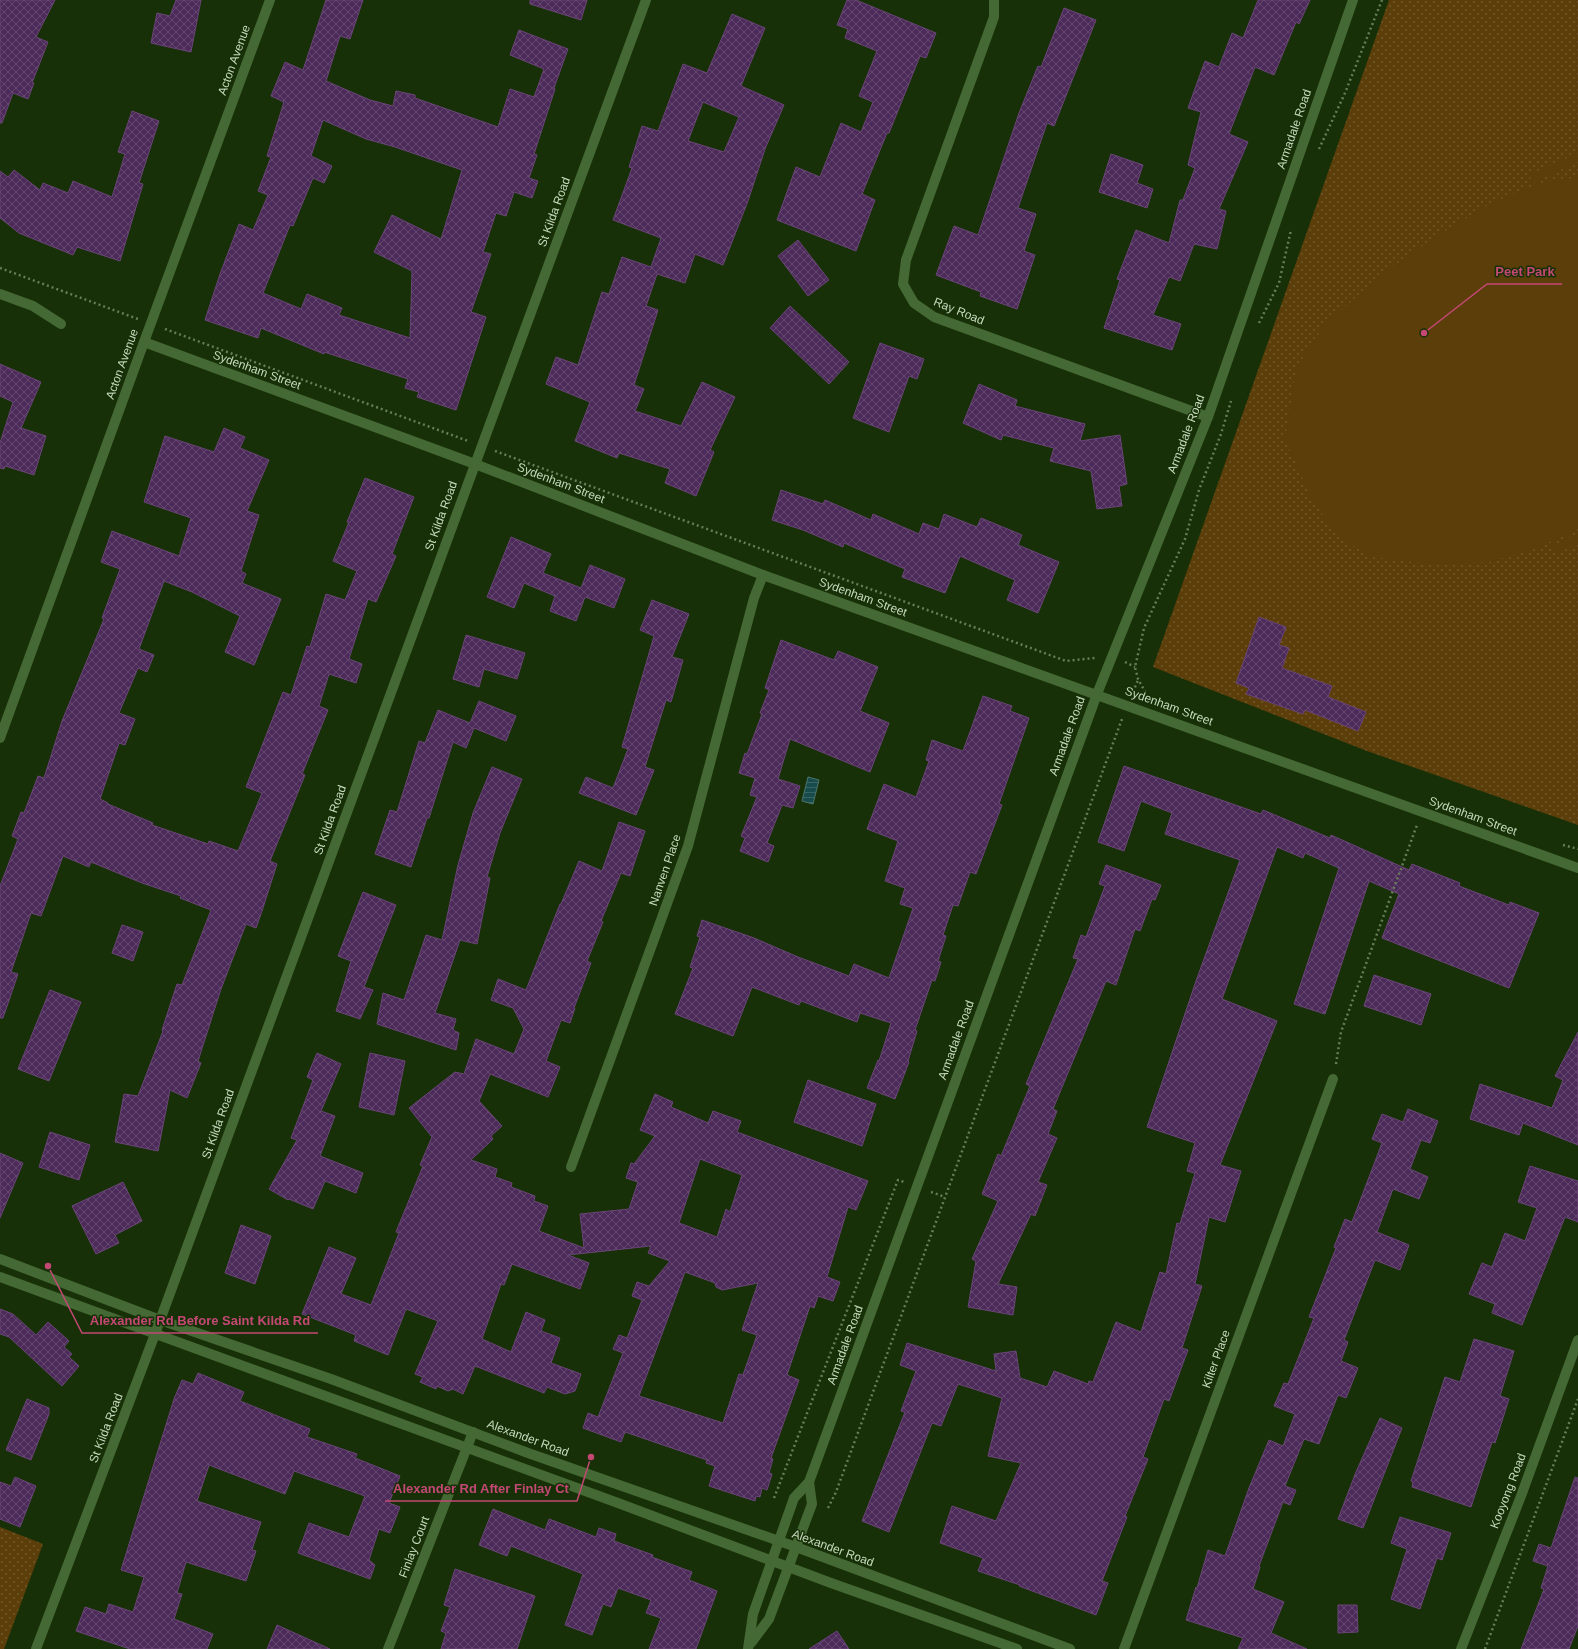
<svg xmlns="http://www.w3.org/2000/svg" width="1578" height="1649" viewBox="0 0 1578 1649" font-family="Helvetica,sans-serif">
<defs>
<pattern id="park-dots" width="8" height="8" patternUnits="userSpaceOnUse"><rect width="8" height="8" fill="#5c3e0a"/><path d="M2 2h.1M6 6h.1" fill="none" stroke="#72592c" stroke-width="1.8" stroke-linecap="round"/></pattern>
<pattern id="water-rules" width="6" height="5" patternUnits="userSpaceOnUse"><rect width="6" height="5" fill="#184b4b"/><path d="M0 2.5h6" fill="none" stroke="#386463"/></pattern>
<pattern id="building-cross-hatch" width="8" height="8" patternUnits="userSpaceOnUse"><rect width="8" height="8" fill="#4c2a59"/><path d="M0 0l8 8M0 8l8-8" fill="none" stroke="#64486f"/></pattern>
</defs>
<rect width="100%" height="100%" fill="#173007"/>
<g fill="url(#park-dots)">
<polygon points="1389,0 1578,0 1578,825 1367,751 1153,667"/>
<polygon points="0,1527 43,1544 4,1649 0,1649"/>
</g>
<g fill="#5c3e0a">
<polygon points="1578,153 1578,162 1533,183 1529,175"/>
<polygon points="1578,177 1578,529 1537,548 1489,562 1428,564 1373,557 1338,537 1311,498 1285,439 1296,368 1325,324 1386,271 1435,237 1491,203 1540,183"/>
<polygon points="1578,534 1578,543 1555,554 1552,546"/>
</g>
<polygon fill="url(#water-rules)" stroke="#4c766d" points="808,777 819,780 813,804 802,801"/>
<g fill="url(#building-cross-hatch)" stroke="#6a4578" fill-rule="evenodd">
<polygon points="0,0 55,0 36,37 48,42 32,83 34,83 28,99 13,93 2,123 0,123"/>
<polygon points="176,0 201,0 191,52 151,43 157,13 170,16"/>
<path d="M326,0H363L350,39L340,36L326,81L370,100L393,106L396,91L415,95V98L498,127L510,89L534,97L544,69L510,55L519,30L568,49L554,88L555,89L534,154L537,155L529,178L538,181L532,198L514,192L506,216L496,213L483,252L491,254L471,312L486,317L456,410L417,397L419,392L405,388L408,379L324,352V354L261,328L258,338L205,320L220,274L239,224L253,230L268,195L258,191L271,157L267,156L284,102L271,96L285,62L303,70ZM323,120L366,139L395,147L462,170L441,239L392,215L374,252L412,271L410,338L339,315L342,308L307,294L301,309L263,293L290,225L293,226L313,178L324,183L332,166L311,156Z"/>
<polygon points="530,0 587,0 581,20 530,4"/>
<polygon points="847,0 856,0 936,33 926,58 920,56 889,133 887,133 862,194 875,200 856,251 777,220 796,167 820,177 841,123 861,132 873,102 859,96 877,51 845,38 848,29 837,25"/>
<polygon points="1258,0 1310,0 1299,24 1296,22 1274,75 1255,67 1229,134 1248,142 1219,209 1226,211 1217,249 1194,244 1180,281 1169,277 1153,315 1181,324 1172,350 1104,328 1120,280 1117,279 1136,230 1169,243 1180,200 1183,200 1195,168 1188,165 1201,112 1188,108 1205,61 1219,67 1232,33 1243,38"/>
<polygon points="1064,8 1096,20 1054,126 1047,123 1018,208 1036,214 1024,251 1035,255 1017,309 980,296 981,292 936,275 954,226 978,235 1019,113 1038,66 1041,67"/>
<path d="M732,14L765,28L741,86L784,105L765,149L748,201L723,265L695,254L685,283L657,274L646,306L658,310L634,385L644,389L635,411L681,426L702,382L735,397L710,450L714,452L696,496L665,483L670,469L619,453L617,458L575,441L590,402L546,384L556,357L578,365L602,292L609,294L622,257L651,267L661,238L613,220L632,168L629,167L642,126L658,131L683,64L707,73ZM703,102L739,117L724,152L688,141Z"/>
<polygon points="132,111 159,121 139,183 143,184 120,261 77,247 73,255 19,233 0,218 0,171 8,177 14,170 40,190 43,183 68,193 73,181 112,197 125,154 118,152"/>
<polygon points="1111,154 1143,165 1137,183 1153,189 1147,208 1099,192"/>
<polygon points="798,240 829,280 808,296 778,256"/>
<polygon points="790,306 849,362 829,384 770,328"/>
<polygon points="880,343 924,359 917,379 909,376 889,432 853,418"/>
<polygon points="0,364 41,382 21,428 46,436 34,475 5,466 4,469 0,468 0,443 13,402 0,396"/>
<polygon points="979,384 1017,400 1015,406 1085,424 1080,441 1120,435 1127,484 1119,486 1122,506 1097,509 1091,471 1050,461 1054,448 1003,435 1001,440 963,423"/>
<polygon points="224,428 245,437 240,448 269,460 247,511 259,515 241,571 246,574 242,583 281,599 254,665 225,652 240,616 192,592 164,581 139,649 154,655 147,672 138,668 119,713 135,719 125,745 119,743 100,799 108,803 108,804 153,823 152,825 208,844 209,841 238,851 262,793 246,787 283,692 291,695 307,646 310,647 326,594 345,600 357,571 333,561 349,522 347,522 365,478 414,497 392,554 396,556 376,602 368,599 349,659 362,664 356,683 329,674 319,706 328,710 302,774 305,775 270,861 277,864 262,911 256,928 246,924 221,989 198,1061 201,1063 187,1098 170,1090 158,1151 115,1142 124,1094 138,1096 163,1031 162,1030 177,984 182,985 211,910 180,898 181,896 142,883 91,862 89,867 63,856 41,916 31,913 11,972 18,974 3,1018 0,1018 0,886 18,839 12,836 21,812 24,813 38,776 44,778 62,721 104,619 102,618 120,569 101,562 112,531 179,556 191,518 144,502 165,436 214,452"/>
<polygon points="781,490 823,504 825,500 871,520 873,514 919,534 923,523 939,529 944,514 977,527 981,518 1022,535 1018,545 1059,562 1038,613 1007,600 1015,580 960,556 945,593 902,577 905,569 844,543 843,547 803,530 772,520"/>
<polygon points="511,537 551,554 543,573 581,588 590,565 625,579 614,608 585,597 576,621 550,611 555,596 524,583 514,608 487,597"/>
<polygon points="652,600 689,614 672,657 683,660 671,702 666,700 645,767 654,770 636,815 579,793 586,777 613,788 628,749 622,747 654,636 640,630"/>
<polygon points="1259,617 1286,627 1279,645 1289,648 1282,668 1332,686 1328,697 1366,712 1358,731 1305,710 1303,714 1246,694 1249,688 1236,683"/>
<polygon points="466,635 525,653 517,679 484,669 479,687 453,679"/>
<polygon points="781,640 834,660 838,651 878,667 860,711 889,723 870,772 790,739 778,779 800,786 793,808 782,805 767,843 774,846 768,862 740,851 745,838 741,836 757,797 750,795 755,778 739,773 745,753 747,754 762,714 760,713 769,690 765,688"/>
<polygon points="983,696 1012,706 1010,711 1029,718 999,804 1002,805 976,874 970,872 958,906 953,905 943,935 946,936 938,961 941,962 935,981 932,980 915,1030 917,1031 908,1061 909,1062 895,1099 867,1088 878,1060 879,1061 891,1023 860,1013 857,1022 801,1001 799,1005 752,987 733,1036 675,1014 693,968 690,967 700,937 697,936 702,920 754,938 798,957 849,976 854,964 889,978 913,908 900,904 905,888 885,881 898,841 867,829 884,784 916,797 929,761 926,760 932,740 963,751"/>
<polygon points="479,701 516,716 506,741 474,728 466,748 453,742 429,818 427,818 411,867 375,854 390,810 397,812 419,741 425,743 438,710 470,723"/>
<polygon points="1124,766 1261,814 1263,810 1330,838 1331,835 1409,870 1412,864 1460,883 1459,886 1509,905 1510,902 1539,913 1509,988 1382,938 1399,894 1369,881 1325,1014 1294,1004 1339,868 1305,853 1303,858 1277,847 1222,999 1277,1021 1220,1165 1241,1171 1225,1222 1209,1217 1195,1284 1202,1286 1182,1348 1188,1350 1169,1401 1164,1399 1143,1457 1148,1459 1125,1516 1127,1517 1102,1581 1108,1583 1096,1615 1019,1586 1020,1585 978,1571 983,1558 940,1543 952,1506 996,1521 1021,1463 988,1456 1002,1398 958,1384 941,1426 932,1423 889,1532 862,1521 905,1412 901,1411 916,1371 900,1365 907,1343 996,1371 994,1354 1016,1351 1020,1378 1047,1387 1054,1371 1088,1384 1089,1381 1093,1382 1116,1322 1141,1332 1160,1272 1166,1274 1177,1223 1180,1224 1195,1173 1187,1171 1195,1143 1147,1127 1196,981 1240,860 1165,834 1172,813 1141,801 1124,851 1098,842"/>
<polygon points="492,767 522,779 500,833 487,877 490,878 477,944 460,940 435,1013 456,1019 453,1030 459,1033 456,1050 377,1024 383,993 404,1000 426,935 442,940 458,865 473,813"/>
<path d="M619,822L645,831L630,876L621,873L601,921L603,922L587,961L591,963L574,1008H575L570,1023L561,1020L546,1061L560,1067L548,1097L490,1074L479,1101L502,1126L491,1136L493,1139L471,1160L497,1169L495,1177L512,1183L511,1187L535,1196L534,1201L548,1206L539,1231L584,1248L580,1214L629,1209L638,1182L626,1178L631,1163L634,1164L655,1136L640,1130L655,1094L673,1102L671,1107L708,1123L713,1111L741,1121L737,1132L868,1181L856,1210L848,1207L827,1277L840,1282L833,1301L818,1296L814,1308L810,1306L787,1375L799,1380L771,1458L773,1459L769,1473L772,1474L767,1490L762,1488L760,1497L756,1496L755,1501L709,1486L715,1466L706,1463L707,1460L625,1432L621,1442L583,1428L588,1413L598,1417L623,1353L613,1349L619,1335L627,1338L642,1300L632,1296L637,1282L649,1286L670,1261L648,1253L651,1246L568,1255L589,1263L580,1289L512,1264L504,1285L501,1284L482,1339L511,1352L526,1312L545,1320L541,1331L560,1338L551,1363L581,1374L575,1391L565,1394L547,1387L544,1393L475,1366L463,1394L453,1389L448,1391L437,1386L436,1389L420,1382L423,1377L415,1374L438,1321L406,1309L388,1355L354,1341L356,1335L302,1314L329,1247L356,1258L341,1294L371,1305L399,1233L396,1232L423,1166L420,1165L432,1137L409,1108L455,1072L464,1074L476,1039L514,1054L524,1029L513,1008L491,1000L498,979L526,990L560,904H561L579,861L602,871ZM700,1159L742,1175L730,1212L726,1209L717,1237L679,1223ZM685,1272L715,1283L716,1287L722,1290L758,1283L742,1330L757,1335L743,1375L739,1374L723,1423L639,1396Z"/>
<polygon points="1106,865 1161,885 1155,900 1152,899 1140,931 1135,929 1116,985 1106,981 1053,1109 1057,1111 1048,1134 1057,1138 1038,1182 1047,1185 1035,1216 1031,1214 998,1284 1017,1287 1013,1315 968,1307 976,1261 972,1259 998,1201 982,1194 998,1154 1001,1156 1030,1086 1026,1084 1078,959 1073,958 1081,935 1086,937 1105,886 1099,884"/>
<polygon points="363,892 396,905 364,987 373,990 360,1019 336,1011 351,961 338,956"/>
<polygon points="122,925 143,932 133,961 112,953"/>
<polygon points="1374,975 1431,994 1421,1025 1364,1006"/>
<polygon points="50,990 81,1002 49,1081 18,1069"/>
<polygon points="1578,1032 1578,1145 1523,1123 1519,1135 1470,1119 1480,1084 1552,1108 1563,1080 1555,1076"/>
<polygon points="317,1053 341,1064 321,1111 335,1116 320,1156 363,1173 356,1193 325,1181 313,1209 289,1199 288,1200 269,1189 297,1140 291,1138 313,1080 307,1077"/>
<polygon points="370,1053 405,1061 394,1115 359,1107"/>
<polygon points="808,1080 876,1104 862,1146 794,1122"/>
<polygon points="1408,1109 1438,1121 1430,1143 1421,1140 1410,1169 1428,1177 1419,1199 1393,1189 1377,1232 1409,1245 1400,1270 1375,1260 1344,1340 1348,1342 1341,1361 1358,1368 1346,1398 1338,1395 1319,1444 1304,1439 1285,1486 1296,1490 1290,1505 1283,1502 1259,1566 1260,1567 1253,1589 1284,1602 1271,1633 1307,1649 1238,1649 1243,1638 1186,1620 1196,1587 1197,1588 1208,1550 1225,1556 1249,1488 1269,1440 1283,1446 1295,1414 1274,1406 1284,1383 1288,1384 1314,1318 1309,1317 1336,1248 1334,1247 1345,1219 1352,1222 1382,1143 1372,1139 1382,1114 1403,1122"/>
<polygon points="50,1132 90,1145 79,1180 39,1167"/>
<polygon points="0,1153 23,1163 0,1218"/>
<polygon points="1530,1166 1578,1181 1578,1222 1565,1217 1522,1325 1492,1313 1495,1304 1469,1294 1482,1263 1492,1267 1505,1233 1525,1241 1537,1208 1518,1202"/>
<polygon points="123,1182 142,1221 115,1235 119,1243 96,1254 72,1206"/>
<polygon points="241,1225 271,1236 255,1284 225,1273"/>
<polygon points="0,1309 13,1314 36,1335 48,1322 69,1341 64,1347 72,1354 69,1357 79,1366 62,1386 9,1337 0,1334"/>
<polygon points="1474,1339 1514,1351 1500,1396 1509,1399 1495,1443 1492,1442 1471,1507 1412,1487 1413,1482 1411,1481 1445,1377 1460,1382"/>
<polygon points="198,1373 244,1392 240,1401 310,1429 307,1437 357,1454 355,1458 400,1476 389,1503 400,1507 390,1533 379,1529 369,1560 375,1565 370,1579 298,1553 309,1523 349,1537 365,1496 294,1471 285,1494 209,1465 197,1501 261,1522 252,1550 256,1551 246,1581 186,1562 177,1593 182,1594 174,1619 213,1634 207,1649 130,1649 76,1631 85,1607 106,1614 109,1604 133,1612 144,1577 121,1570 174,1399 182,1380 193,1384"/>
<polygon points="27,1399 49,1408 49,1414 31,1460 6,1450"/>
<polygon points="1380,1418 1402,1428 1363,1528 1338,1519 1356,1472"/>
<polygon points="15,1477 36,1486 20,1527 0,1519 0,1482 11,1486"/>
<polygon points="1575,1477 1578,1478 1578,1626 1569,1649 1521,1649 1544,1589 1541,1588 1548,1566 1533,1561 1539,1544 1551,1548"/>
<polygon points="493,1509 545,1530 549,1519 596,1537 599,1528 616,1534 614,1541 653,1555 652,1557 692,1572 689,1580 717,1591 696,1649 649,1649 661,1618 646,1613 651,1600 618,1588 611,1607 603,1604 592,1635 565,1625 583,1574 511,1546 507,1556 479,1545"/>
<polygon points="1400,1517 1451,1533 1442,1560 1437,1558 1420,1609 1391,1599 1407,1549 1391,1543"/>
<polygon points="455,1569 535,1596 517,1649 441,1649 446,1633 441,1631 450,1607 444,1605"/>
<polygon points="1338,1605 1357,1605 1358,1632 1338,1633"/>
<polygon points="277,1625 330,1649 267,1649"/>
<polygon points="837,1631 849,1649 809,1649"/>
</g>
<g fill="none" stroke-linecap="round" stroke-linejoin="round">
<g stroke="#677d5a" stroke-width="2.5" stroke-dasharray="2 3" stroke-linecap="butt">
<polyline points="1319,149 1345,93 1382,0"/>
<polyline points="0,268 138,319"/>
<polyline points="1259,323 1279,283 1291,230"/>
<polyline points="165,329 468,441"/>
<polyline points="495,451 1066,661 1095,658"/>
<polyline points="1125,662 1135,667"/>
<polyline points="1133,692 1138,680"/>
<polyline points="1148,697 1138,679 1135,667 1144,628 1185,539 1199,490 1221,434 1231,401"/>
<polyline points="1563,845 1578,849"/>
<polyline points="1336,1064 1341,1032 1417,825"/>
<polyline points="931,1192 945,1197"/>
<polyline points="774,1498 898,1180 904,1182"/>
<polyline points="828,1508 836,1492 1122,719"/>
<polyline points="1485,1649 1578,1399"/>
</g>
<g stroke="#456934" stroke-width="10">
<polyline points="994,0 994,17 906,260 903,284 914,303 934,317 1208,417"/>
<polyline points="0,294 33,306 61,324"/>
<polyline points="144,342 475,464 763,575 1578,868"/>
<polyline points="0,738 144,342 270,0"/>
<polyline points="571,1167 688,846 754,598 763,575"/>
<polyline points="751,1643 769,1619 812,1504 809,1482"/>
<polyline points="36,1649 155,1334 646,0"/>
<polyline points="388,1649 473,1432"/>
<polyline points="748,1649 753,1614 794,1498 809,1482 1097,694 1208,417 1353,0"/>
<polyline points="1124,1649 1333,1079"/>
<polyline points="1461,1649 1521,1496 1578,1340"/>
</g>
<g stroke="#456934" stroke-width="10">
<polyline points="0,1259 160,1320 331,1379 528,1453 796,1547 1070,1649"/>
<polyline points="0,1277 618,1503 831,1583 1017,1649"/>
</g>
</g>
<g text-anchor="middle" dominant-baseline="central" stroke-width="3" stroke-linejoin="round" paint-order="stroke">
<g font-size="12" fill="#c6dabd" stroke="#173007">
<text transform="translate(234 60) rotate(-70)">Acton Avenue</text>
<text transform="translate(1294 129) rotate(-71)">Armadale Road</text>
<text transform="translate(554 212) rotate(-70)">St Kilda Road</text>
<text transform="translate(959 311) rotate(22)">Ray Road</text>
<text transform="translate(122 364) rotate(-70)">Acton Avenue</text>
<text transform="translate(257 370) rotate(20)">Sydenham Street</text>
<text transform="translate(1186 434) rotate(-69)">Armadale Road</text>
<text transform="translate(561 483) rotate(21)">Sydenham Street</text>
<text transform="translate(441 516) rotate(-70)">St Kilda Road</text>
<text transform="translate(863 597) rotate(20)">Sydenham Street</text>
<text transform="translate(1169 706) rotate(20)">Sydenham Street</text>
<text transform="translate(1067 736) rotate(-70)">Armadale Road</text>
<text transform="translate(1473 816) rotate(20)">Sydenham Street</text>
<text transform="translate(330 820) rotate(-70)">St Kilda Road</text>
<text transform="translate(665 870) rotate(-71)">Nanven Place</text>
<text transform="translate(956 1040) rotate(-70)">Armadale Road</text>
<text transform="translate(218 1124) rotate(-70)">St Kilda Road</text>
<text transform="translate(845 1345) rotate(-70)">Armadale Road</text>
<text transform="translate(1216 1359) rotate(-70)">Kilter Place</text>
<text transform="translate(106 1428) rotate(-69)">St Kilda Road</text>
<text transform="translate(528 1438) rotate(20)">Alexander Road</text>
<text transform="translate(1508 1491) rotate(-69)">Kooyong Road</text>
<text transform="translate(414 1547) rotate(-69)">Finlay Court</text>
<text transform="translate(833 1548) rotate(20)">Alexander Road</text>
</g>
</g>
<path fill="none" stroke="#c34874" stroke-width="1.5" d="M1424 333L1487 284H1562M48 1266L82 1333H318M591 1457L577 1501H385"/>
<g fill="#c34874" stroke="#173007" stroke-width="1.5">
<circle cx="1424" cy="333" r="4"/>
<circle cx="48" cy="1266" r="4"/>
<circle cx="591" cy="1457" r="4"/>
</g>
<g font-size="13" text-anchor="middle" font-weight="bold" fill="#c34874" stroke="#173007" stroke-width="3" stroke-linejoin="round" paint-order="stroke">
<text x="1525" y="276">Peet Park</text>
<text x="200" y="1325">Alexander Rd Before Saint Kilda Rd</text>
<text x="481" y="1493">Alexander Rd After Finlay Ct</text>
</g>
</svg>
